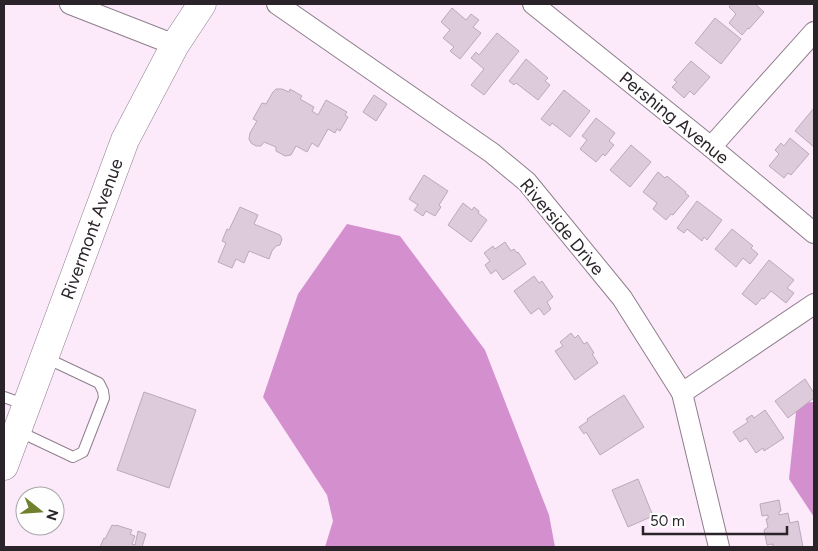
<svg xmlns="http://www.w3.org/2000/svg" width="818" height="551" viewBox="0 0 818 551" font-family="Figtree,sans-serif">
<rect width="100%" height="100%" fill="#fceafa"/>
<g fill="#d48fcf">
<polygon points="347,224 400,236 485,350 549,515 555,547 325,547 333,521 327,495 263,397 298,294"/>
<polygon points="814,402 814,517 789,479 797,403"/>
</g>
<g fill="#ddcbdb" stroke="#baa9b8">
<polygon points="731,4 755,4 764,12 749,29 748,28 742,35 729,23 736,14 729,7"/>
<polygon points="452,8 466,20 471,14 479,20 473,27 481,33 460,59 450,51 454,47 443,38 450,30 441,22"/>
<polygon points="715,18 741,39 721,64 695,43"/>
<polygon points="497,33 519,51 484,95 471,85 484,69 471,58 476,52 479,55"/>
<polygon points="526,59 548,78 545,81 550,85 538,100 516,83 514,85 509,81"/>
<polygon points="691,61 710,77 694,95 690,91 684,98 672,87 677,82 674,80"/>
<polygon points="276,89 282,89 289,92 290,89 302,96 300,99 314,107 312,111 318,115 326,100 347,112 345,115 348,117 340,131 337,129 335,133 328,129 318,147 312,143 307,152 296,146 291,155 285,156 276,151 276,147 264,142 261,146 256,146 251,143 249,139 250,133 257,121 253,119 262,103 266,104 273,92"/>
<polygon points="564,90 590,111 570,137 552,123 550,126 541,119"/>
<polygon points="374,95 387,104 376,121 363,112"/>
<polygon points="814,108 814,147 795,131"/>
<polygon points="596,118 615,133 609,141 614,145 605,156 603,154 596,162 580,149 587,140 582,136"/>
<polygon points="790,138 809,154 791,175 788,173 784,178 769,166 779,154 775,150 781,143 784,146"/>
<polygon points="631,145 651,162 630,187 610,170"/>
<polygon points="658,172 665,178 667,176 686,192 685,193 689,196 673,215 671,214 666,220 653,209 657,203 643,192"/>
<polygon points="424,175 448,191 439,205 441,207 435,216 426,211 423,216 414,210 418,205 409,199"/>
<polygon points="697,201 722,220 707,240 704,237 702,241 687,229 684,233 677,228"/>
<polygon points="463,203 472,210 474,207 479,211 478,213 487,220 471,242 448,225"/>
<polygon points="240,207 258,215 254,224 280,235 282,239 280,245 276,246 272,251 269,259 249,251 244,263 236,259 232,268 218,262 226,243 222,241 227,229 229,230"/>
<polygon points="732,229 753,246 751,248 758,254 750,264 743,258 736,267 715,249"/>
<polygon points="505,242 511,251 514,249 517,253 518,252 526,264 503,280 496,270 491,274 485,265 490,261 484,253 493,246 495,249"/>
<polygon points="769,260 794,280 787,288 794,293 786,303 771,291 764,299 762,298 756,305 742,294"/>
<polygon points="534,276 539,283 542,281 553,297 547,302 551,309 544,315 539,308 531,314 514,291"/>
<polygon points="571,333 575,338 578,335 584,344 587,342 594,353 592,354 598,363 575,380 555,351 563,346 560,342"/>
<polygon points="805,379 814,393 814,398 788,418 775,401"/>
<polygon points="144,392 196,410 169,488 117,470"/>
<polygon points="624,395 644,427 600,455 586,432 584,434 579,427 588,421 587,419"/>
<polygon points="765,410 784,438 764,451 763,448 756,453 746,438 740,442 733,432 748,422 746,419 752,415 754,418"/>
<polygon points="638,479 653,516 628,527 612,490"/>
<polygon points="779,500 781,511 779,512 779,515 788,513 790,523 798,521 803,547 773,547 773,544 767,545 764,530 768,527 766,519 768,519 768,515 762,516 760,504"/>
<polygon points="112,525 116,526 116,525 132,530 130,534 135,536 132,544 135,545 138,531 146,534 142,547 100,547 104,538 105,539"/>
</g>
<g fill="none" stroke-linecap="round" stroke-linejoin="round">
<g stroke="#8e7e8c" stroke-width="12">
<g id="service">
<polyline points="4,397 26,405"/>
<polyline points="18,431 73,457 83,452 104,398 103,391 99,383 44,357"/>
</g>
</g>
<g stroke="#8e7e8c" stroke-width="22">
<g id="minor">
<polyline points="70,4 175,45"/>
<polyline points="277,4 492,153 527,182 622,298 682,393 719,547"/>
<polyline points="533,4 711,147 814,233"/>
<polyline points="711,147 814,32"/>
<polyline points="682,393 814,304"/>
</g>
</g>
<g stroke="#8e7e8c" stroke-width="29">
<polyline id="secondary" points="4,466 125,140 175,45 202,4"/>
</g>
<use href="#service" stroke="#fff" stroke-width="10"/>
<use href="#minor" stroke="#fff" stroke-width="20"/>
<use href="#secondary" stroke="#fff" stroke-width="28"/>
</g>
<g text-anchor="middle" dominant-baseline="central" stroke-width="4.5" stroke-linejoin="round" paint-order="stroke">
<g font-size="18" fill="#2a242a" stroke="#fefefe">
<text transform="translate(674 118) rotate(39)">Pershing Avenue</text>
<text transform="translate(562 227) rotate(50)">Riverside Drive</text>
<text transform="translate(92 229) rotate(-70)">Rivermont Avenue</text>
</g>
</g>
<rect width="818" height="551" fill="none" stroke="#2a242a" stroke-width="10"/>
<g transform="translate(40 511) rotate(107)"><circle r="24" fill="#fefefe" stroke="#a9a7a9"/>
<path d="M0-4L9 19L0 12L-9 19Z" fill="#70802f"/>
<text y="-8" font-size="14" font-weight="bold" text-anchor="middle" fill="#2a242a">N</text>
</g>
<path d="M643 526v8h144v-8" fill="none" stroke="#2a242a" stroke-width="2.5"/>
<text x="650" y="526" font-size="15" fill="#2a242a" stroke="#fefefe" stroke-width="4" paint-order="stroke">50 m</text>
</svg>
